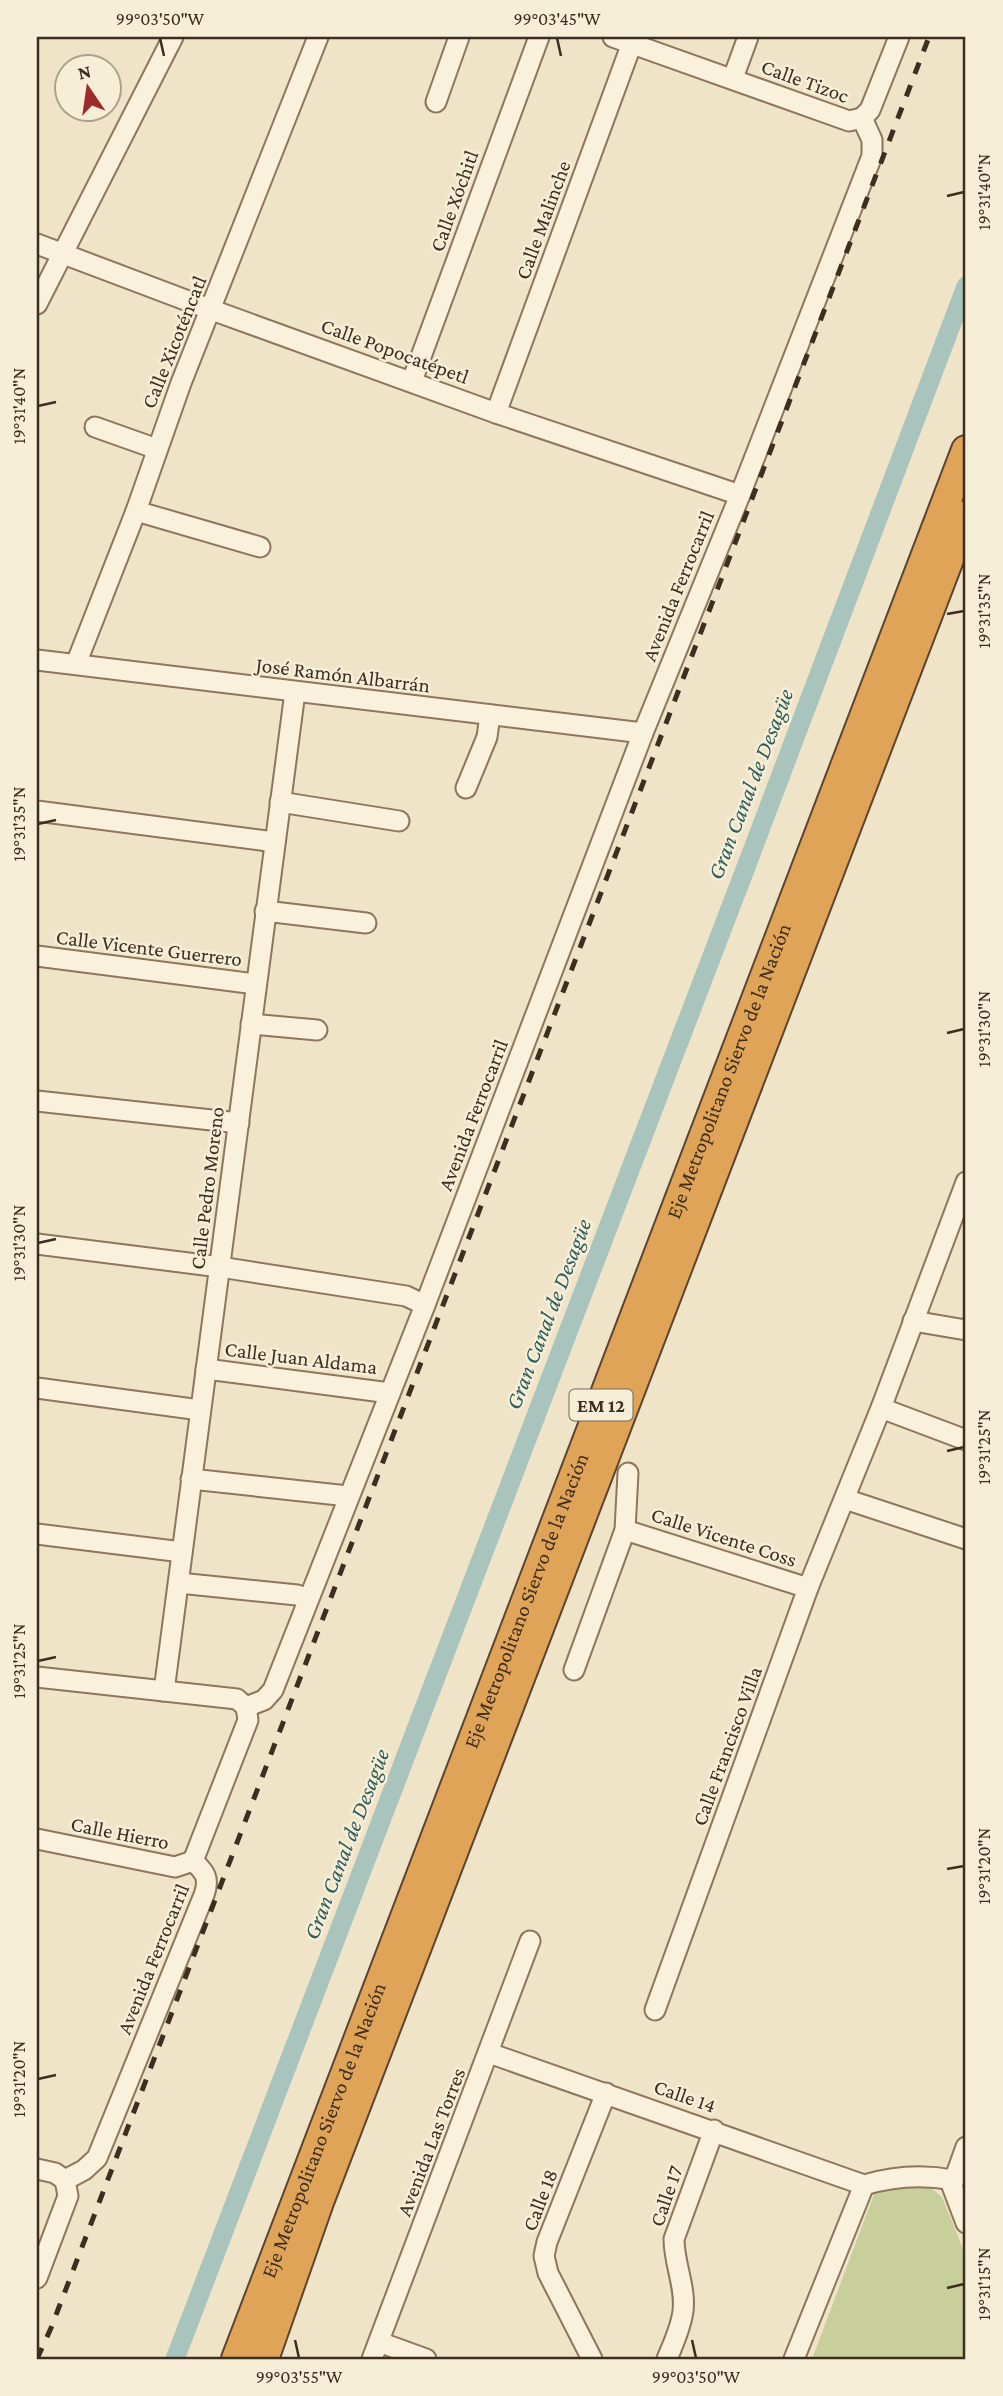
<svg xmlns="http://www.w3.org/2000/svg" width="1003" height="2396" viewBox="0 0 1003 2396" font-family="'Crimson Pro',serif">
<rect width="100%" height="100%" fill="#f0e4c8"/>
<polygon fill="#c9cf9b" points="923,2181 942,2197 966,2256 966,2359 812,2359 876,2189"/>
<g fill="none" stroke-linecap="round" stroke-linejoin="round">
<polyline stroke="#a9c4bc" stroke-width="19" points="175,2359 746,867 966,286"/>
<g stroke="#8d765c" stroke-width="23">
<g id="minor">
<polyline points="613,37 849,121 862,118"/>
<polyline points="733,78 748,37"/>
<polyline points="436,102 459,37"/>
<polyline points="862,118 870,110 899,37"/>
<polyline points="37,244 212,310 496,413 740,495"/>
<polyline points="37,304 173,37"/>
<polyline points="412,381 539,37"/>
<polyline points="496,413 632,43"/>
<polyline points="95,427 157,449"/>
<polyline points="136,511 260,547"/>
<polyline points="37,660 643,733"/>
<polyline points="76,664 136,511 181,383 318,37"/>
<polyline points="466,788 487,737 490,715"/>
<polyline points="280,802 399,821"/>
<polyline points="37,811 275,842"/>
<polyline points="265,911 366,923"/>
<polyline points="37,956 256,984"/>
<polyline points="251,1024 317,1030"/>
<polyline points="37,1101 239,1123"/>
<polyline points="37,1244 220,1267 406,1296 425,1305"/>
<polyline points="913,1321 966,1330"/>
<polyline points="206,1369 390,1393"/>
<polyline points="37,1388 200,1410"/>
<polyline points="881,1408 966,1440"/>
<polyline points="191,1479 348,1496"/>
<polyline points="845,1499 966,1539"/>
<polyline points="625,1530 808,1588"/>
<polyline points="37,1534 182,1552"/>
<polyline points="179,1583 297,1595 308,1599"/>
<polyline points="574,1670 625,1530 628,1473"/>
<polyline points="37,1677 237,1699 246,1707"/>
<polyline points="164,1691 295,692"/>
<polyline points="246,1707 264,1700 273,1690 425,1305 643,733 740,495 872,156 872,140 862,118"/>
<polyline points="37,1839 175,1867 193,1861"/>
<polyline points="193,1861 248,1720 246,1707"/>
<polyline points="655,2010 808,1588 881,1408 966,1182"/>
<polyline points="489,2053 864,2185"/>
<polyline points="966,2147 952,2186 966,2223"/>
<polyline points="37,2169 55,2173 65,2180"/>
<path d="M65,2180L84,2170L97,2158L204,1895C210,1878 205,1872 193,1861"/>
<path d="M864,2185C894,2176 922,2174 953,2180"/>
<polyline points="37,2278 68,2196 65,2180"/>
<polyline points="379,2342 426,2359"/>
<polyline points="372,2359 530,1941"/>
<polyline points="592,2359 548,2273 544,2256 547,2242 606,2093"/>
<path d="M667,2359C673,2344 681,2328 683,2311C686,2287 674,2264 674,2239L714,2130"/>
<polyline points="794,2359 864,2185"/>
</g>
</g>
<g stroke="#5b4430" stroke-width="32">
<g id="highway">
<path id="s1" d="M236,2359L966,450"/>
<polyline points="264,2359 319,2202 966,515"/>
</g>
</g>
<use href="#minor" stroke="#faf1dc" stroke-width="19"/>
<use href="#highway" stroke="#e0a458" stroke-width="28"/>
<polyline stroke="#3d2e20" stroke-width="5" stroke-dasharray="12 12" stroke-linecap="butt" points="37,2359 51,2328 929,37"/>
</g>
<path fill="none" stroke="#3d2e20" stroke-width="2.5" d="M160,38L164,56M557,38L561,56M947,196L964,192M38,406L56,402M947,614L964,611M38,824L56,820M947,1033L964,1029M38,1243L56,1239M947,1451L964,1447M38,1661L56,1657M947,1869L964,1866M38,2079L56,2075M947,2288L964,2284M295,2340L299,2358M692,2340L696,2358"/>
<g text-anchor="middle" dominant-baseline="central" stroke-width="5" stroke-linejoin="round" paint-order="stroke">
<rect fill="#f7eed8" stroke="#756857" stroke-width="2" x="569.5" y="1389.5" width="63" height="31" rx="5"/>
<g font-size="19" font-weight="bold" fill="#3d2e20">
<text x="601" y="1405">EM 12</text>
</g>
<g font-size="21" fill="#3d2e20" stroke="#f7eed8">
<text transform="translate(805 81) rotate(20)">Calle Tizoc</text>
<text transform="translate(454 201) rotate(-70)">Calle Xóchitl</text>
<text transform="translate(543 220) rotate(-70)">Calle Malinche</text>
<text transform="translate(174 342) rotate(-68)">Calle Xicoténcatl</text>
<text transform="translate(395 351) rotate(20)">Calle Popocatépetl</text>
<text transform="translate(678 586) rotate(-68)">Avenida Ferrocarril</text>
<text transform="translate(343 675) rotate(7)">José Ramón Albarrán</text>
<text transform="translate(149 948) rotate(7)">Calle Vicente Guerrero</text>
<text stroke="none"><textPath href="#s1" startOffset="1379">Eje Metropolitano Siervo de la Nación</textPath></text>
<text transform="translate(473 1115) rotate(-69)">Avenida Ferrocarril</text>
<text transform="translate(207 1188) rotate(-83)">Calle Pedro Moreno</text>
<text transform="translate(301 1358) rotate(7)">Calle Juan Aldama</text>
<text transform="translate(724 1537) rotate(18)">Calle Vicente Coss</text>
<text stroke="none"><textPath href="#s1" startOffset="812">Eje Metropolitano Siervo de la Nación</textPath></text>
<text transform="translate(727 1746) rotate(-70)">Calle Francisco Villa</text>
<text transform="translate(120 1833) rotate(11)">Calle Hierro</text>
<text transform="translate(153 1959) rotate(-68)">Avenida Ferrocarril</text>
<text transform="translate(685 2096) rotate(19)">Calle 14</text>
<text stroke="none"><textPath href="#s1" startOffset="245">Eje Metropolitano Siervo de la Nación</textPath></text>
<text transform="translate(431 2142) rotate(-69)">Avenida Las Torres</text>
<text transform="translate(666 2196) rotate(-71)">Calle 17</text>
<text transform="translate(540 2200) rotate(-69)">Calle 18</text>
</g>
<g font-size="23" font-style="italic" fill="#2f5d5a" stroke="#f7eed8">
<text transform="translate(750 784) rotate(-69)">Gran Canal de Desagüe</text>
<text transform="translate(548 1314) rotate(-69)">Gran Canal de Desagüe</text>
<text transform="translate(346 1844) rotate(-69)">Gran Canal de Desagüe</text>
</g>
</g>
<rect width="1003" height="2396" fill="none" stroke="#f7eed8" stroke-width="77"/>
<g transform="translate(88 88) rotate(347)"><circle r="33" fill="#f7eed8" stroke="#ada18e" stroke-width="2"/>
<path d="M0-5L12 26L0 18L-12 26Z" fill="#9e2a2b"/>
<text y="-10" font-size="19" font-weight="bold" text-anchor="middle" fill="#3d2e20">N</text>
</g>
<rect x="38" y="38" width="926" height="2320" fill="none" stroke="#3d2e20" stroke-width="2.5"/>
<g font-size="18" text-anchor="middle" fill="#3d2e20">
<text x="160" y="25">99°03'50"W</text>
<text x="557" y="25">99°03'45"W</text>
<text transform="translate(984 192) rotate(-90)" y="6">19°31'40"N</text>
<text transform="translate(19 406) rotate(-90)" y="6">19°31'40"N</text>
<text transform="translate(984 611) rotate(-90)" y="6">19°31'35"N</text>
<text transform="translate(19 824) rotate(-90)" y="6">19°31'35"N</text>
<text transform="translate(984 1029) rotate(-90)" y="6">19°31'30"N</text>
<text transform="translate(19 1243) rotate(-90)" y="6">19°31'30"N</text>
<text transform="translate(984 1447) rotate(-90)" y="6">19°31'25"N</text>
<text transform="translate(19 1661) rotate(-90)" y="6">19°31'25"N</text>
<text transform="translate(984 1866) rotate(-90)" y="6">19°31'20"N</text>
<text transform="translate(19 2079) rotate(-90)" y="6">19°31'20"N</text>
<text transform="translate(984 2284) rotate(-90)" y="6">19°31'15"N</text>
<text x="299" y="2383">99°03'55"W</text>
<text x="696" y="2383">99°03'50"W</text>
</g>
</svg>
